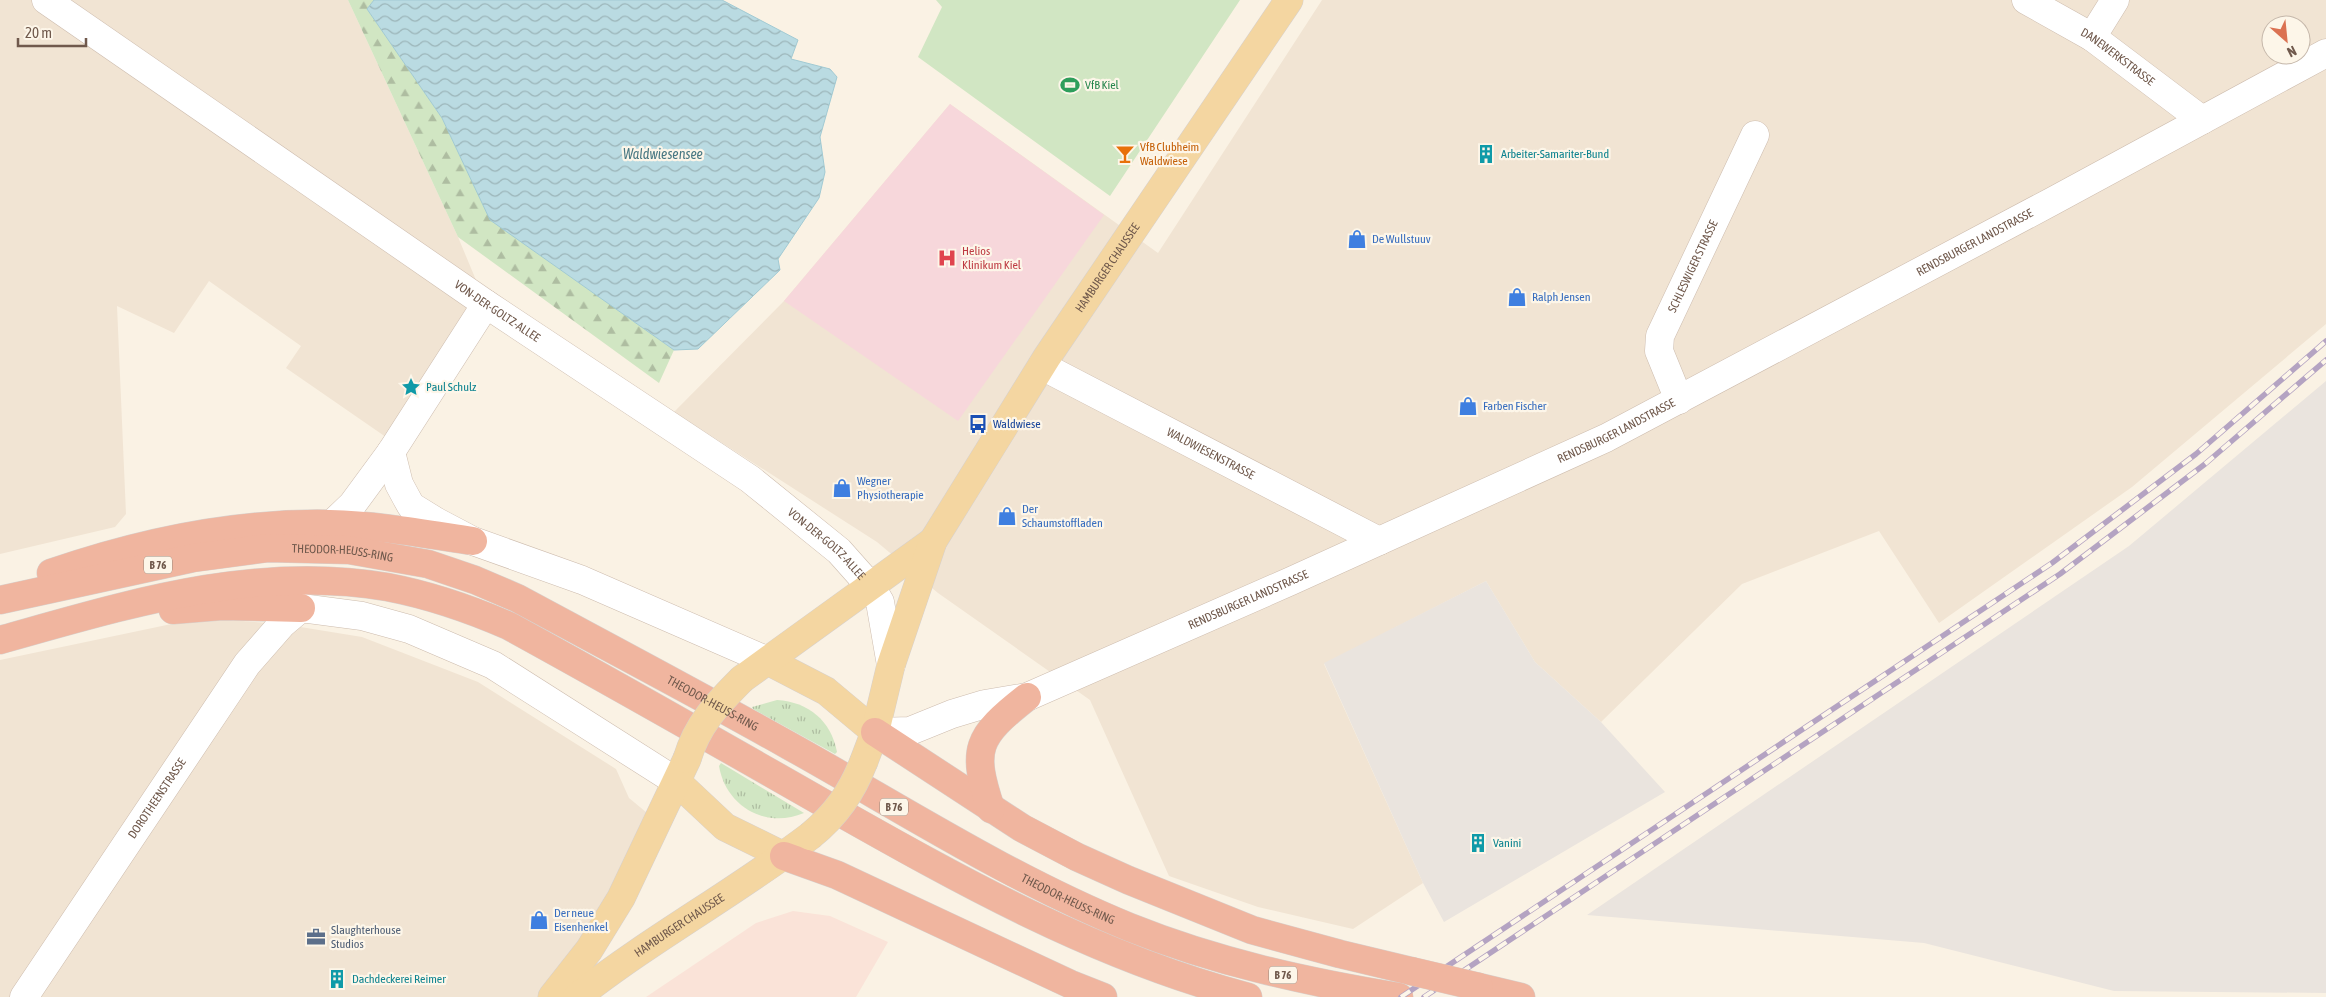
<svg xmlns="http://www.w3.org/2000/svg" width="2326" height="997" viewBox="0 0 2326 997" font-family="'Asap Condensed',sans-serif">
<defs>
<pattern id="grass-tufts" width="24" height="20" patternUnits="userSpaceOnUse" patternTransform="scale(1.25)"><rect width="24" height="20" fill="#d1e6c3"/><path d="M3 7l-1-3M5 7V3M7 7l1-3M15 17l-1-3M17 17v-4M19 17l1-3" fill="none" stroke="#aebda1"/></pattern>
<pattern id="forest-firs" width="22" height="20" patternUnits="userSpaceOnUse" patternTransform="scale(1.25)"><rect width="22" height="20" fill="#d1e6c3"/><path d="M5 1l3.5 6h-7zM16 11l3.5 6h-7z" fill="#aebda1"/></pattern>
<pattern id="water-waves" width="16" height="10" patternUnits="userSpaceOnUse" patternTransform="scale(1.25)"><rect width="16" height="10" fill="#badbe2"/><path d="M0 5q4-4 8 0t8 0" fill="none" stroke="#9cb5b9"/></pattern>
</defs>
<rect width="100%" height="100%" fill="#faf2e4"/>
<g fill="#f1e4d3" fill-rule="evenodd">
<polygon points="0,0 348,0 458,237 486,304 396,444 286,368 301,346 209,281 174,333 117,306 126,514 115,527 0,554"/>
<path d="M1322,0H2326V324L2132,487L1939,623L1879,531L1742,584L1601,722L1535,662L1486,581L1324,664L1423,883L1353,929L1258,907L1169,876L1090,700L938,593L877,542L674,412L784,301L950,104L1158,253ZM2271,25H2301V55H2271Z"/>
<polygon points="200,618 282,624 362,637 478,682 616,769 629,798 658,822 552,997 0,997 0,660"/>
</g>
<polygon fill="#fae3d8" points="793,911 830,916 888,942 856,997 646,997 756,923"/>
<g fill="#eae4de">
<polygon points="2326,381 2326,993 2114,991 1924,943 1587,915 2129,546"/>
<polygon points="1486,581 1535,662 1601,722 1665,792 1444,922 1423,883 1324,663"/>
</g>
<polygon fill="#f7d7db" points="950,104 1104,215 958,421 784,301"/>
<g fill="url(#grass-tufts)">
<path d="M777,700C809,702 831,721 837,752L835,754L753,709L752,707Z"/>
<path d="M721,763L804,813C766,829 726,807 719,766Z"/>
</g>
<polygon fill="url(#forest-firs)" points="348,0 374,0 367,9 442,118 491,220 674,350 659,383 458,237"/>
<polygon fill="#d1e6c3" points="936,0 1240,0 1110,196 918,57 942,7"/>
<polygon fill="url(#water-waves)" stroke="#a1cad3" points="374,0 722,0 798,40 791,59 830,69 837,77 820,137 825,172 819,198 778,259 780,270 698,349 674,350 490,220 442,118 367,9"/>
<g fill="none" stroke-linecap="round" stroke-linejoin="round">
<g stroke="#cdbcae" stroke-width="29">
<g id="minor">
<path id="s1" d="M46,0L486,304L750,479L839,551L871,587L880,602L891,665"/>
<path id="s2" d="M2026,0L2092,37L2202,120"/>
<polyline points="2092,37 2115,0"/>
<path id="s3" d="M1042,366L1379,541"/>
<path id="s4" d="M1679,400L1659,351L1660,336L1755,135"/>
<polyline points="391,452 399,484 406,497 411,506 437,522 473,541 582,580 768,661"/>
<polyline points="332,524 352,505 391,452 486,304"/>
<path id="s5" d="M875,732L910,731L952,714L985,704L1027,697L1291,581L1606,438L2051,202L2326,53"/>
<path id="s6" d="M24,997L247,664L282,624L301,608L362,616L409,629L493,665L677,782"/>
</g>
</g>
<g stroke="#d7d1cd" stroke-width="29">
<g id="major">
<polyline points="768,661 826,691 875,732"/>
<polyline points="742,679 933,541"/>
<path id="s7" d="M864,761L875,732L891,665L933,541L1047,357L1289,0"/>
<polyline points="677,782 725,827 784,856"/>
<polyline points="552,997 589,950 621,898 687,759"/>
<path id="s8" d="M577,997C652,938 735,893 810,836"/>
</g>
</g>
<g stroke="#d7d1cd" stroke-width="29">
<g id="highway">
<path d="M51,573C141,542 234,522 330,524C377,525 426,534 473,541"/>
<path id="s9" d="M0,600L193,558L268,548L349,550L428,564L475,580L517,598C608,647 699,695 788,745C901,808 1009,878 1129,927C1216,962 1307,982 1399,997"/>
<polyline points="173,610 222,606 301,608"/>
<path d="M0,640C126,605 254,564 387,587C429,595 470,609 509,626C615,684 720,744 825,804C961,881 1096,957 1248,997"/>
<polyline points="875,732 1022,828 1077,857 1128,880 1252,930 1340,954 1411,971"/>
<path d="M991,809C971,749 976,737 1027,697"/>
<polyline points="784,856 837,875 1070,984 1103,997"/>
<polyline points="1479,987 1521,997"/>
</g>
</g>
<use href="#minor" stroke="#fff" stroke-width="28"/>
<use href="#major" stroke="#f4d6a1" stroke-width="28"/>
<use href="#highway" stroke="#f0b59f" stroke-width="28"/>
<g stroke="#b4a3c2" stroke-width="5.5">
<g id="rail">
<polyline points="1401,997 2052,563 2196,454 2326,341"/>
<polyline points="1424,997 2060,574 2205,464 2326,360"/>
</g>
</g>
<use href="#rail" stroke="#fdf6e9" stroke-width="4" stroke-dasharray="11" stroke-linecap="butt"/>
<g stroke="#d7d1cd" stroke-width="29" stroke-linecap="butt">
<g id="major-bridge">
<path d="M687,759C697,725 717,704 742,679"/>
<path d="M810,836C836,815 852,792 864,761"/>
</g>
</g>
<g stroke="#d7d1cd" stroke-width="29" stroke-linecap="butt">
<polyline id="highway-bridge" points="1411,971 1479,987"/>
</g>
<use href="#major-bridge" stroke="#f4d6a1" stroke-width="28"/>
<use href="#highway-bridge" stroke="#f0b59f" stroke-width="28"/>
</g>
<defs>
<g id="stadium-bare" transform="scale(1.5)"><path d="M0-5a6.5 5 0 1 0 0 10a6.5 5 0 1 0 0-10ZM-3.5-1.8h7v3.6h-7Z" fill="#2e9e5b" stroke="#fdf6e9" stroke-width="2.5" paint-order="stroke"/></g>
<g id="bar-bare" transform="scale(1.5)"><path d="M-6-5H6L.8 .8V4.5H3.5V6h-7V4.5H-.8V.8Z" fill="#e8710a" stroke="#fdf6e9" stroke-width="2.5" paint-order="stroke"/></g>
<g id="building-bare" transform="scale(1.5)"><path d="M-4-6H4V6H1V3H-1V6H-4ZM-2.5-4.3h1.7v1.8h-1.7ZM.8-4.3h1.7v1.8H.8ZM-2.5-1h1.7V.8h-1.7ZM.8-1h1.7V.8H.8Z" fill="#0f9aa8" stroke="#fdf6e9" stroke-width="2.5" paint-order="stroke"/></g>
<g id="shop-bare" transform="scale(1.5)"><path d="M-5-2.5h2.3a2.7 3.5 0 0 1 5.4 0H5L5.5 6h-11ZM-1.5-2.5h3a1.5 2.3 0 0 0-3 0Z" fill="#3f7fe0" stroke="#fdf6e9" stroke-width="2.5" paint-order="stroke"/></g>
<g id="hospital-bare" transform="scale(1.5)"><path d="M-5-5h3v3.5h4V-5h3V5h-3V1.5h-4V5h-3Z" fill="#e0444e" stroke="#fdf6e9" stroke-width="2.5" paint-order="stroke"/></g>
<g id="sight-bare" transform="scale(1.5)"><path d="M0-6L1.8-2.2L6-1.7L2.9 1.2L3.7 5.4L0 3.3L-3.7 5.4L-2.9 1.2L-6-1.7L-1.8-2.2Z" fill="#0f9aa8" stroke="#fdf6e9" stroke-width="2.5" paint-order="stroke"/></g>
<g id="bus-bare" transform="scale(1.5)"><path d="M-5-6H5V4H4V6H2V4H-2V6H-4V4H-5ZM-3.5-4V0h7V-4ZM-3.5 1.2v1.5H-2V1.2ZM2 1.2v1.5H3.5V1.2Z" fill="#1a4fb4" stroke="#fdf6e9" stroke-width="2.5" paint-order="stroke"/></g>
<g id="office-bare" transform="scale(1.5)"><path d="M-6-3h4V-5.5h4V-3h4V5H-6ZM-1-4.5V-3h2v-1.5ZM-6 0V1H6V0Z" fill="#5c6f8a" stroke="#fdf6e9" stroke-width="2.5" paint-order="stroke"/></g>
</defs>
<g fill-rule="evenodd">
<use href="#stadium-bare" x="1070" y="85"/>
<use href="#bar-bare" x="1125" y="154"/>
<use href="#building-bare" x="1486" y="154"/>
<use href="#shop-bare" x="1357" y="239"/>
<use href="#hospital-bare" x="947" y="258"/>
<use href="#shop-bare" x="1517" y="297"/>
<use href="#sight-bare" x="411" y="387"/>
<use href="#shop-bare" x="1468" y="406"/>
<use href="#bus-bare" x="978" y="424"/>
<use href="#shop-bare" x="842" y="488"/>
<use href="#shop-bare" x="1007" y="516"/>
<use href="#building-bare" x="1478" y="843"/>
<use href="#shop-bare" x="539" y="920"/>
<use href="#office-bare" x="316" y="937"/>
<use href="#building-bare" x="337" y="979"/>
</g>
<g text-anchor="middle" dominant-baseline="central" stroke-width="4.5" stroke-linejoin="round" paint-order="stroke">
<g fill="#fdf6e9" stroke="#9a887b" stroke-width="1">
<rect x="144" y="556.5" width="28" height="17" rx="4"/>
<rect x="880" y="798.5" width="28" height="17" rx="4"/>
<rect x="1269" y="966.5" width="28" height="17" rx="4"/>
</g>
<g font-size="11" font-weight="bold" fill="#70594c">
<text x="158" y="565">B 76</text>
<text x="894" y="807">B 76</text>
<text x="1283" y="975">B 76</text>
</g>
<g font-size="12" fill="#70594c" stroke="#fdf6e9">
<text stroke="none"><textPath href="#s2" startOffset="108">DANEWERKSTRASSE</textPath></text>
<text stroke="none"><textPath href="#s5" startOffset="1209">RENDSBURGER LANDSTRASSE</textPath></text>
<text stroke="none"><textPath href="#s4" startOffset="145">SCHLESWIGER STRASSE</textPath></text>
<text stroke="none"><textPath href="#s7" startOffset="555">HAMBURGER CHAUSSEE</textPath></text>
<text stroke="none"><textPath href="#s1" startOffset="548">VON-DER-GOLTZ-ALLEE</textPath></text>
<text stroke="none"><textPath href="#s5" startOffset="804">RENDSBURGER LANDSTRASSE</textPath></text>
<text stroke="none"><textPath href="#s3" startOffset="190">WALDWIESENSTRASSE</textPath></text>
<text stroke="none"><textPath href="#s1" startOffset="952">VON-DER-GOLTZ-ALLEE</textPath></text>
<text stroke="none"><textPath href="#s9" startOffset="348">THEODOR-HEUSS-RING</textPath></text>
<text stroke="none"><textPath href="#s5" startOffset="399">RENDSBURGER LANDSTRASSE</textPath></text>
<text stroke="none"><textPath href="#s9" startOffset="752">THEODOR-HEUSS-RING</textPath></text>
<text stroke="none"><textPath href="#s6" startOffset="239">DOROTHEENSTRASSE</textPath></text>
<text stroke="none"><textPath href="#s9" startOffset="1158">THEODOR-HEUSS-RING</textPath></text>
<text stroke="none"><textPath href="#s8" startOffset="125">HAMBURGER CHAUSSEE</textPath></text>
</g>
<g font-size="12" fill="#27864d" stroke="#fdf6e9" text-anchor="start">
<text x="1085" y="85">VfB Kiel</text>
</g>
<g font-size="12" fill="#c56008" stroke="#fdf6e9" text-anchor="start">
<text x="1140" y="147">VfB Clubheim<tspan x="1140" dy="14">Waldwiese</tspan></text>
</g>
<g font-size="12" fill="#0d838f" stroke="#fdf6e9" text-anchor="start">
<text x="1501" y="154">Arbeiter-Samariter-Bund</text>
<text x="426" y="387">Paul Schulz</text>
<text x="1493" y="843">Vanini</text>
<text x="352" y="979">Dachdeckerei Reimer</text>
</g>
<g font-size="12" fill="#366cbe" stroke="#fdf6e9" text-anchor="start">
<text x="1372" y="239">De Wullstuuv</text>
<text x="1532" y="297">Ralph Jensen</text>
<text x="1483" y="406">Farben Fischer</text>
<text x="857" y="481">Wegner<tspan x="857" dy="14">Physiotherapie</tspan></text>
<text x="1022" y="509">Der<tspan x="1022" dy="14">Schaumstoffladen</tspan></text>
<text x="554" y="913">Der neue<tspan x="554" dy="14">Eisenhenkel</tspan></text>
</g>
<g font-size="12" fill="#be3a42" stroke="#fdf6e9" text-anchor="start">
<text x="962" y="251">Helios<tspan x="962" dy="14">Klinikum Kiel</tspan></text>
</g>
<g font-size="12" fill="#164399" stroke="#fdf6e9" text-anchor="start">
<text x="993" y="424">Waldwiese</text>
</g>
<g font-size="12" fill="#4e5e75" stroke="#fdf6e9" text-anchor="start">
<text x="331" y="930">Slaughterhouse<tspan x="331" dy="14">Studios</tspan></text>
</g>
<g font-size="14" font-style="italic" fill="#477782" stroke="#fdf6e9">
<text x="663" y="154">Waldwiesensee</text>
</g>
</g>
<g transform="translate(2286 40) rotate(153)"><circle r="24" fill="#fdf6e9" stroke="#c5b7aa"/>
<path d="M0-4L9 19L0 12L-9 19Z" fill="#db7252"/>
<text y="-8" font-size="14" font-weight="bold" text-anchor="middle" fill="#70594c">N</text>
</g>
<path d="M18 38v8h68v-8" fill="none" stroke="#70594c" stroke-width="2.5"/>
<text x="25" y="38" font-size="15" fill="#70594c" stroke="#fdf6e9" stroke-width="4" paint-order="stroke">20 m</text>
</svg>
